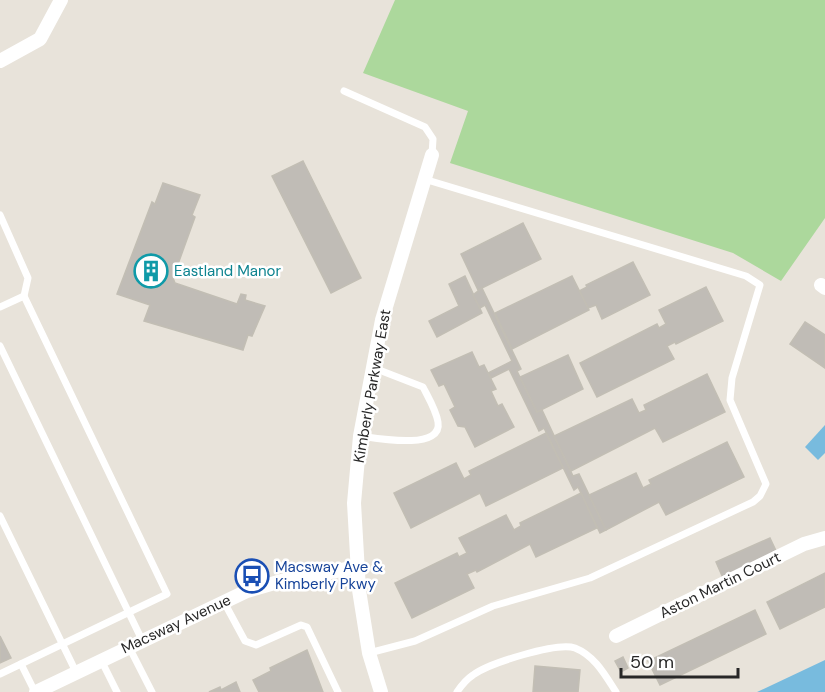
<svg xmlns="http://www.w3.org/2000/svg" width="825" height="692" viewBox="0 0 825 692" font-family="'DM Sans',sans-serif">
<rect width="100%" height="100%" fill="#e8e3da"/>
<polygon fill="#acd89c" points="395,0 825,0 825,218 781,281 733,253 450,163 468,111 363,73"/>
<g fill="#78bbde">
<polygon points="825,425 825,453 818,460 805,447"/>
<polygon points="825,659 825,692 757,692 825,660"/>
</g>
<g fill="#c0bcb6" stroke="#c2beb4" stroke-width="1.5">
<polygon points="303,161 361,278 331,293 272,176"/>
<polygon points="163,183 200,195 192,215 195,217 173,278 175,283 237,304 241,294 246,295 245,300 265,306 252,336 248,335 243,350 144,321 150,305 117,294 152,202 155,204"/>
<polygon points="523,223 541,259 478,290 461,254"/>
<polygon points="633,262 650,295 602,319 596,305 588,308 579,291 587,287 586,285"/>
<polygon points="465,276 482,313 437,337 429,321 459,306 449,284"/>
<polygon points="572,276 589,310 512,349 495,313"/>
<polygon points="706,287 723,321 676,344 675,342 667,346 674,359 597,397 580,363 657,324 659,328 666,324 659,310"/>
<polygon points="482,288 521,369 517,371 537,412 542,410 573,476 579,474 606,530 600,533 578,487 574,490 544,428 539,431 509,369 491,378 488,373 512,361 485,305 480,308 473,295"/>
<polygon points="805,322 825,335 825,368 790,344"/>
<polygon points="472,352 479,367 484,365 496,389 491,391 498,406 502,404 514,427 475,447 465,427 458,426 450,410 455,407 444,384 439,386 431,370"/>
<polygon points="568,355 583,389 537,412 520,377"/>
<polygon points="707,374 725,412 663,442 655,428 571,471 554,436 632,399 639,413 646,410 644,405"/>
<polygon points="546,433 563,468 486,506 480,493 411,528 394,493 456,463 464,479 471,475 469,471"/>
<polygon points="727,442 744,477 666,515 659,502 606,530 589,495 636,473 643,488 651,484 649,480"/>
<polygon points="581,493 597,528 536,557 530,544 477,572 476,570 467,574 474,588 412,618 395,583 457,553 459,557 467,553 459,538 506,515 514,530 521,526 520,523"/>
<polygon points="770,538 777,553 723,578 716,562"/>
<polygon points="825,573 825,607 780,629 767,602"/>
<polygon points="755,610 766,634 660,685 648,661"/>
<polygon points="0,636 11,658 0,663"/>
<polygon points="307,650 323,692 259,692 253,680 271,671 270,668"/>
<polygon points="623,657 628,668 621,672 615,661"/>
<polygon points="535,666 580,670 578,692 533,692"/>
<polygon points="236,682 240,692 209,692 220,687 221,690"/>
</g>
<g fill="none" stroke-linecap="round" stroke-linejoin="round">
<g stroke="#fff" stroke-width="7">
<polyline points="344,91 425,127 433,139 432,155"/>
<polyline points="0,215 28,278 24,296 0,307"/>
<polyline points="0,346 142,640"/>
<path d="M360,436C375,438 443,451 438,422C436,410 428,397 423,387L374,368"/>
<polyline points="0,516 76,672"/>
<polyline points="224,602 245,641 256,645 301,625 307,627 338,692"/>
<polyline points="129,647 152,692"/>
<polyline points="369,653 415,641 493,606 590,578 753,502 760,496 766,484 730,400 732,378 760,285 746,276 424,179"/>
<polyline points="101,660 117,692"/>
<polyline points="21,664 35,692"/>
<polyline points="0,674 167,594 24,296"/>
<path d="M457,692C461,686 467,679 473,675C489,663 557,642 575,648C595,656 605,675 616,692"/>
</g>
<g stroke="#fff" stroke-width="14">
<polyline points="0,61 40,39 61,0"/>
<polyline points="821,285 825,288"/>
<polyline points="616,636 804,544 825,538"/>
<polyline points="36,692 247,591 285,580 358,567"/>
<polyline points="381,692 369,653 359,590 354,503 360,436 382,320 432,155"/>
</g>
</g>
<defs>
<g id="building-ring" transform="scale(1.725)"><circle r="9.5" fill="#fff" stroke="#0f9aa8" stroke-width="1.5"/><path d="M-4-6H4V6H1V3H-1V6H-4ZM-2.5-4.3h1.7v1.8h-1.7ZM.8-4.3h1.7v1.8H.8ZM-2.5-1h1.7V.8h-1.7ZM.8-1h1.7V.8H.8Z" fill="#0f9aa8"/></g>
<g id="bus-ring" transform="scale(1.725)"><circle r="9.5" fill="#fff" stroke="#1a4fb4" stroke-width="1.5"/><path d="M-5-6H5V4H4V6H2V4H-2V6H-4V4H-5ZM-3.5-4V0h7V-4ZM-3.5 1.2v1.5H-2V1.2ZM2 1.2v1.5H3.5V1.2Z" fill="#1a4fb4"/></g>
</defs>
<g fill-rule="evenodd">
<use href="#building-ring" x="151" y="271"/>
<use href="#bus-ring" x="252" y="576"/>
</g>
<g text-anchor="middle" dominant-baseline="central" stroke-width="5" stroke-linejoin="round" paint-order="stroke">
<g font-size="15" fill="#0d838f" stroke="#fff" text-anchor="start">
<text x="174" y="271">Eastland Manor</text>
</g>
<g font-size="15" fill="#272727" stroke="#fff">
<text transform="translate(372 386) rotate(-80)">Kimberly Parkway East</text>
<text transform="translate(720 585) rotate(-26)">Aston Martin Court</text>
<text transform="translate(176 624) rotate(-25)">Macsway Avenue</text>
</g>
<g font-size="15" fill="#164399" stroke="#fff" text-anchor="start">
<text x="275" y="567">Macsway Ave &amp;<tspan x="275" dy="17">Kimberly Pkwy</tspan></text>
</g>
</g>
<path d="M621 668v9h117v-9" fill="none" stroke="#272727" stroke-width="3"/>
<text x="630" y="668" font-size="18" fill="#272727" stroke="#ffffff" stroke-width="4.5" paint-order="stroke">50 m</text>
</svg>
